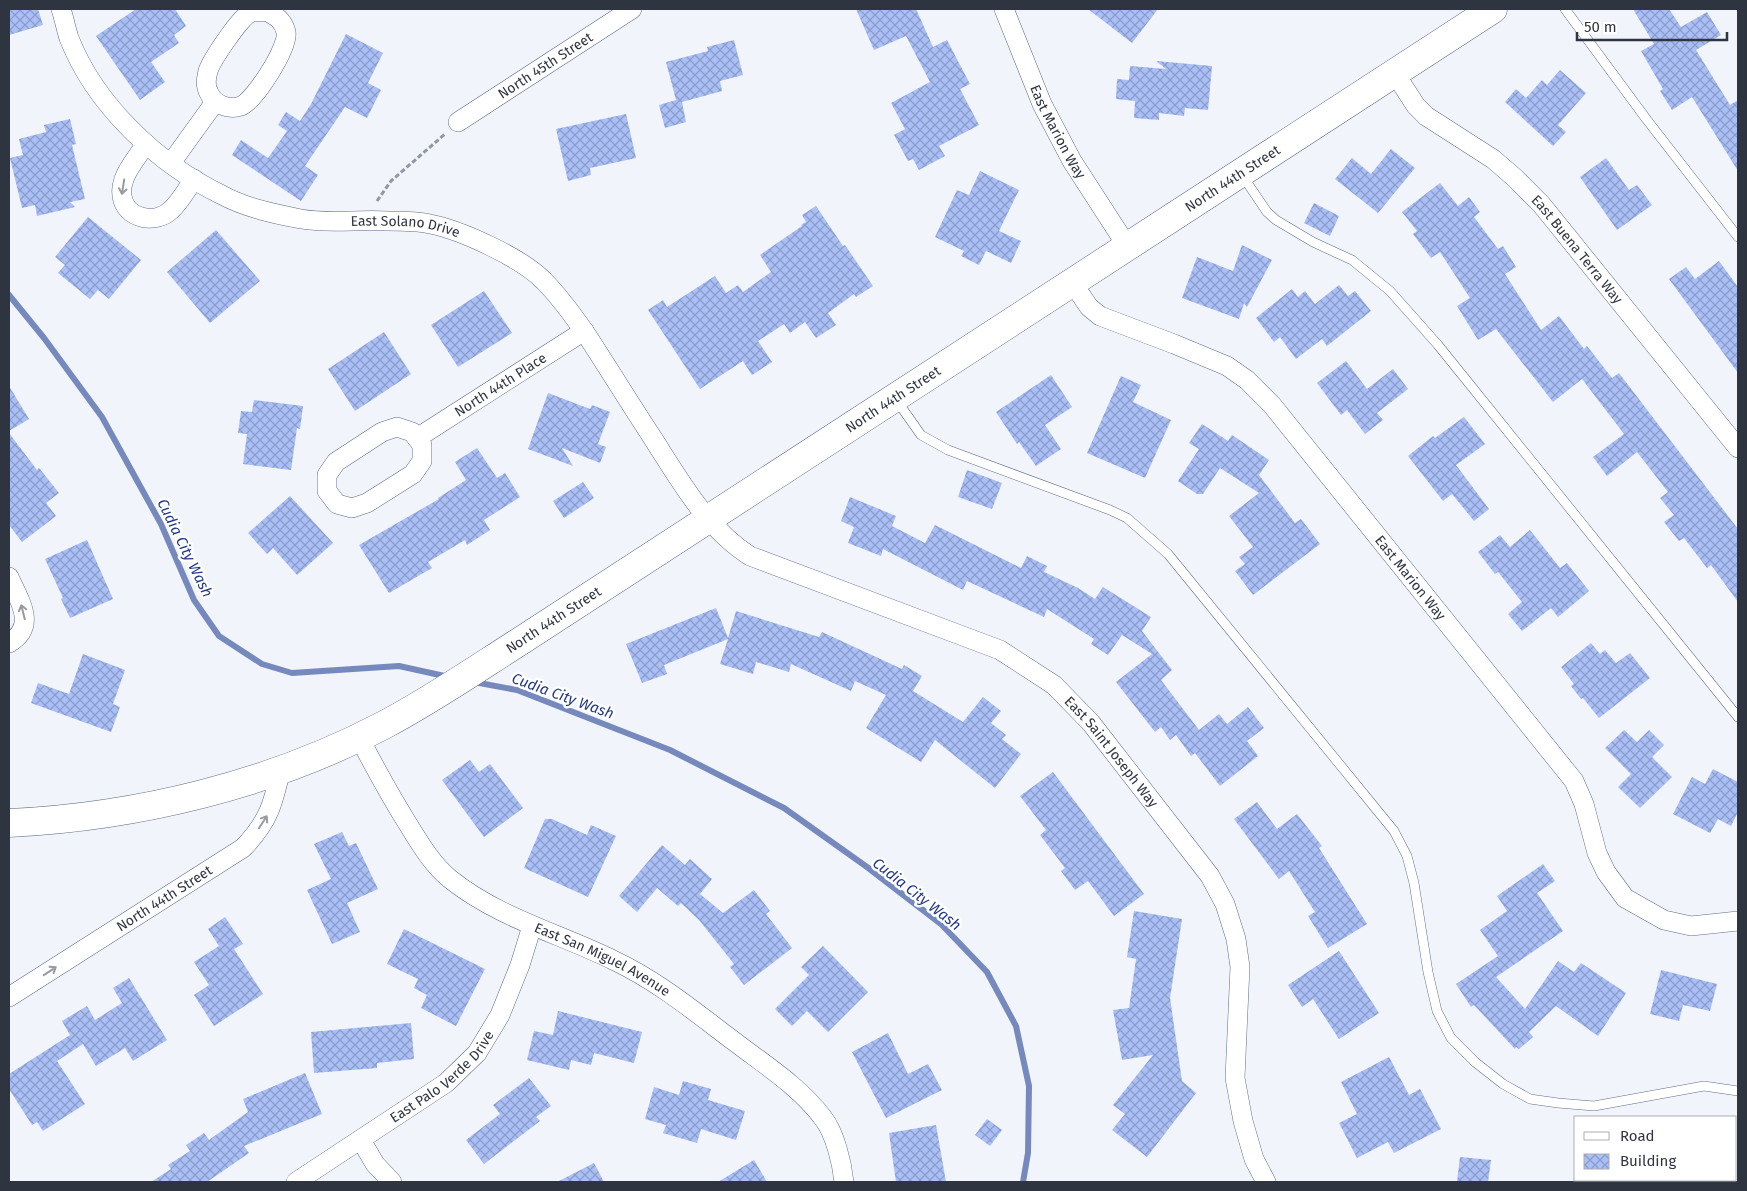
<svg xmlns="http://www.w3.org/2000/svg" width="1747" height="1191" viewBox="0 0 1747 1191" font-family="'Fira Sans',sans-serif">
<defs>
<pattern id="building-cross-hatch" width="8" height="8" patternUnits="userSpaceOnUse" patternTransform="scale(1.25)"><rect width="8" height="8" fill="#a9bff6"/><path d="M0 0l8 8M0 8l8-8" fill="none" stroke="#8a9cc9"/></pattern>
</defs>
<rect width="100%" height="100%" fill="#f1f4fb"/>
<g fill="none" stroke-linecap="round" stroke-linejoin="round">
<g stroke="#7689bd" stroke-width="6">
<polyline points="9,295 44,338 102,417 161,524 194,600 219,636 262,664 292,673 399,666 449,677"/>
<polyline points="474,682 517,690 670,750 784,808 867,867 941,924 987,972 1016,1026 1029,1086 1028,1153 1023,1182"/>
</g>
</g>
<g fill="url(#building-cross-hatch)">
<polygon points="9,9 38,9 43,25 9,35"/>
<polygon points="136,9 175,9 186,26 174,35 179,43 151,62 165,82 140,100 96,36"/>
<polygon points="856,9 916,9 933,47 947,40 970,84 960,89 979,125 939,146 945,156 919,170 913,159 908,161 894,135 905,129 891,103 930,82 906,36 874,50"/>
<polygon points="1088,9 1158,9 1132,43"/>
<polygon points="1633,9 1669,9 1681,27 1707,12 1721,35 1696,50 1730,105 1738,100 1738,171 1692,97 1672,110 1660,91 1663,89 1641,51 1654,44"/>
<polygon points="346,34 383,53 368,83 381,90 367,118 345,107 305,166 318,175 301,201 232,155 241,140 268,158 287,131 278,125 286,112 300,121 311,104"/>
<polygon points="734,40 743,75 720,81 722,91 682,102 686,122 665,128 659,105 676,100 666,62 708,51 707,47"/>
<polygon points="1156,61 1212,66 1208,110 1185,108 1184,116 1159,113 1159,120 1134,118 1135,101 1116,99 1117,79 1129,80 1130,66 1166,69"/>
<polygon points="1560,70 1586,93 1558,125 1566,132 1553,146 1505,102 1516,89 1526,98 1542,80 1547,85"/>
<polygon points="626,114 636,158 590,168 591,175 568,181 556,129"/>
<polygon points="70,119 76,144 72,145 85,199 70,202 75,207 37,216 35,205 22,208 10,158 23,155 19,139 46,132 44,125"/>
<polygon points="1391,149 1415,168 1378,213 1335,179 1352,158 1371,174"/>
<polygon points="1606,158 1629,190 1637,185 1652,205 1617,230 1580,177"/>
<polygon points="980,171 1019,190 999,231 1021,241 1011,263 986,251 979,265 961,256 964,251 935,237 957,190 969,195"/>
<polygon points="1440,183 1458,206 1469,197 1480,212 1474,217 1498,249 1503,246 1516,267 1505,274 1541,330 1559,316 1584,349 1587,346 1612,378 1619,373 1738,529 1738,602 1711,565 1707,568 1684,538 1679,541 1664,522 1674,515 1660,498 1668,492 1637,452 1607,476 1593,457 1624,434 1582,379 1553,402 1496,329 1478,340 1457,306 1470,298 1440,252 1431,258 1413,234 1417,231 1402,212"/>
<polygon points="1314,203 1339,216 1330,236 1304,223"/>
<polygon points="816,206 843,246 845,245 873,286 856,297 854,294 828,313 836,325 816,338 805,322 790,333 784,324 758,341 772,362 752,375 743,361 700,389 648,310 663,300 667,307 715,276 726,293 738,285 743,292 771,272 760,255 802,226 801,225 806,222 802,215"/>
<polygon points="88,217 141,260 109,299 98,290 90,299 58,273 65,265 55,257"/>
<polygon points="216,230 260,281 210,323 167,272"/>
<polygon points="1242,245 1272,260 1247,307 1244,303 1239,319 1182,298 1197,257 1233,271"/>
<polygon points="1719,261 1738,287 1738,373 1669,279 1686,267 1695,279"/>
<polygon points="1339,285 1348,296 1355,291 1371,311 1327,346 1322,339 1296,359 1280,337 1274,342 1256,318 1292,289 1298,297 1305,291 1315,304"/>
<polygon points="484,291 512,333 458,367 431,325"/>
<polygon points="384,332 411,374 355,411 328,369"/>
<polygon points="1346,361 1367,389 1393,369 1408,389 1377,413 1383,420 1365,434 1347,410 1341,415 1317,383"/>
<polygon points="1051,375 1072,407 1045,425 1061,449 1036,466 1019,442 1017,444 996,412"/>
<polygon points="1121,376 1141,385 1133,402 1171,420 1145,478 1087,453"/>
<polygon points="9,386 29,419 9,431"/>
<polygon points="548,393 590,409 592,405 610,412 598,444 606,447 600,463 562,448 573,466 528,449"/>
<polygon points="254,400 303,406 300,429 297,428 291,470 243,464 247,434 238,433 241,411 252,412"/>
<polygon points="1464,417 1485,444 1456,465 1489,509 1474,521 1452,494 1443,501 1408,456 1433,436 1435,438"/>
<polygon points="1202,424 1228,441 1232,435 1269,460 1259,475 1295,523 1301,519 1320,544 1253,595 1235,571 1245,564 1239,557 1253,547 1229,516 1259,493 1220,468 1203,494 1197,494 1178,481 1199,449 1189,443"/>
<polygon points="9,433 37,470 39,468 59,493 46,503 56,516 22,542 9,525"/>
<polygon points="477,448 497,478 505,473 520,497 484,520 490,530 467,545 465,540 428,562 432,568 389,593 359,545 439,499 438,498 466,480 455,462"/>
<polygon points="967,470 1002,483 992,509 958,497"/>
<polygon points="583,482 594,498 564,518 553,501"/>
<polygon points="290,496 333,543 297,575 273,548 267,554 248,533"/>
<polygon points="850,497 896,516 892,526 925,543 935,525 1021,568 1027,556 1047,566 1044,572 1078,588 1095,599 1103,587 1151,617 1142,631 1172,670 1161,680 1199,730 1219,714 1227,724 1248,707 1264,728 1247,741 1258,756 1220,786 1195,753 1191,756 1176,735 1170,740 1161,727 1155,732 1116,682 1152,654 1122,635 1108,655 1091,644 1094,639 1047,609 1044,617 967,581 963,590 883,549 881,556 848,543 854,527 841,521"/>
<polygon points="1530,530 1560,568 1567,563 1589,591 1558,617 1551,608 1522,631 1508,614 1522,602 1498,572 1495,574 1478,552 1500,535 1510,547"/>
<polygon points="87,540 113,599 70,618 61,599 63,598 45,559"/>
<polygon points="716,608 728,638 736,611 819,637 822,632 902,669 904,665 922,676 913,691 963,722 983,697 1001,711 991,723 1006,735 1002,739 1021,754 995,788 935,740 921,762 866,728 886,695 855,681 851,691 791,664 789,672 756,662 753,674 720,664 728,639 664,665 667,674 642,683 626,644"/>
<polygon points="1591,643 1600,654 1605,650 1616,663 1630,653 1650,678 1599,718 1583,698 1581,699 1571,686 1574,684 1561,667"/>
<polygon points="83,654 125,670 113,704 120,707 111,732 31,703 38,683 69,694"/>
<polygon points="1624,730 1637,742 1649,730 1664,745 1652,757 1672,777 1640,808 1618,787 1631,774 1605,748"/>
<polygon points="470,760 479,772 490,764 523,808 484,837 442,780"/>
<polygon points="1713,769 1738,782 1738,812 1731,826 1718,819 1710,833 1673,814 1692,777 1705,784"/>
<polygon points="1053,772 1144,894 1114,916 1088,881 1075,890 1061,871 1065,868 1040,835 1046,830 1020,796"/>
<polygon points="1257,802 1277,829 1297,814 1322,846 1319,848 1367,924 1328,948 1308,916 1315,912 1289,871 1279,879 1234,819"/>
<polygon points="545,819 552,819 587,835 591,825 616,836 588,897 524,868"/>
<polygon points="342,832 349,846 356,843 378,889 347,903 360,932 332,944 307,890 331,879 314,844"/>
<polygon points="662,845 685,865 690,859 712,879 700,894 723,913 754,890 770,911 766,914 792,948 744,985 730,967 734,964 699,920 681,903 678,906 657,888 637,912 619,896"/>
<polygon points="1543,864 1555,881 1537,893 1563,931 1496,977 1525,1009 1558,961 1574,972 1581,963 1626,993 1598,1036 1556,1006 1529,1032 1533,1037 1519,1049 1516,1047 1515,1049 1474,1005 1471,1007 1456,984 1498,956 1480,930 1507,911 1497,896"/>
<polygon points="1134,911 1182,919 1170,998 1182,1081 1196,1093 1147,1157 1112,1130 1125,1114 1113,1105 1153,1055 1122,1060 1113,1010 1129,1008 1136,959 1127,957"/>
<polygon points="225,917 243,944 234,949 263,994 214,1026 194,995 209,985 194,962 219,946 208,929"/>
<polygon points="404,929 485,969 456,1026 421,1008 427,995 414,988 418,979 387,964"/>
<polygon points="823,946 868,992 828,1032 807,1011 792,1026 775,1009 809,975 801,967"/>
<polygon points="1339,951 1379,1013 1339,1039 1313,999 1302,1007 1288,985"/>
<polygon points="1661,970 1717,984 1710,1011 1683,1005 1679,1021 1650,1014"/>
<polygon points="129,978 167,1040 133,1061 125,1048 96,1066 83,1044 57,1061 85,1104 43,1131 37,1122 32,1125 9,1089 9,1074 70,1035 62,1021 87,1006 95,1020 122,1003 113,988"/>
<polygon points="558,1011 642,1032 634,1063 594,1053 591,1065 571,1060 569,1070 527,1060 534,1031 553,1035"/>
<polygon points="411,1023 414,1059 377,1063 377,1068 314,1073 311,1032"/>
<polygon points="888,1033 908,1074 928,1064 942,1090 886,1118 852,1052"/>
<polygon points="1389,1057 1409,1095 1420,1089 1441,1129 1394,1153 1388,1142 1357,1158 1339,1123 1357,1114 1341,1082"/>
<polygon points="305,1073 322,1114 244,1146 249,1153 207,1182 151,1182 171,1169 168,1165 190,1151 186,1145 204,1133 209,1140 248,1112 243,1099"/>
<polygon points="529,1078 551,1106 536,1117 540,1121 484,1164 466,1140 500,1114 493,1105"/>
<polygon points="683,1081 711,1089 708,1100 745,1111 736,1140 701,1129 697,1143 663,1133 666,1125 645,1119 654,1087 679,1095"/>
<polygon points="987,1119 1002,1130 990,1146 975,1135"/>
<polygon points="936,1125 946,1182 896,1182 889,1133"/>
<polygon points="1460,1157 1491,1160 1488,1182 1457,1182"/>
<polygon points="754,1160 767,1182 718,1182"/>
<polygon points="594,1163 604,1182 557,1182"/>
</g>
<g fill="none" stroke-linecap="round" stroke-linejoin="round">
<g stroke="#616d8a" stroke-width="10">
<g id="lane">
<polyline points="1565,9 1647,120 1738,237"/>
<polyline points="1242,175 1267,212 1276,220 1313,242 1352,260 1390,291 1438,345 1738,717"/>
<polyline points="897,401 921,435 948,450 1110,510 1127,518 1168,554 1394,831 1407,856 1414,883 1428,972 1437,1011 1451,1038 1475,1062 1503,1084 1530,1099 1558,1103 1594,1106 1704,1086 1738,1091"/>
</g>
</g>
<g stroke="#616d8a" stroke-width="20">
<g id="street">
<path id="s1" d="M61,9C64,18 66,29 69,38C95,105 158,164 222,195C246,208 275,214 301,219C330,224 359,219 388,221C402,221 417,221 430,224C461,230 522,258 544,281C559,296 572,314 584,331C607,366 629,402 652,437C679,479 707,529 750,556L1000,650L1054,685L1091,723L1210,876L1225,904L1236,939L1240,967L1235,1078L1243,1121L1254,1159L1266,1182"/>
<path id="s2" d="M1004,9L1042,104L1072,161L1127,246"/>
<path d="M266,11C276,16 283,20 286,32C289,47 255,100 241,106C229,110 214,105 209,93C205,85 206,80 208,71C211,61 241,16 250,13C255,11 261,12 266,11Z"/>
<path id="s3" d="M1394,72L1416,106L1426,116L1493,159L1515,178L1541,204L1738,448"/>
<path id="s4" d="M458,122L632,9"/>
<path d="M146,144C136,159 119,177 122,196C125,219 156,225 171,210C180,202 187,189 194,179"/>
<polyline points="171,163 215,102"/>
<path id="s5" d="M1072,282L1089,307L1100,316L1174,344L1227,366L1247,380L1272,405L1574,781L1584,804L1597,853L1606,872L1625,898L1664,920L1691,926L1738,921"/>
<polygon points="397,427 412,432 422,445 422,461 413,474 367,503 352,508 337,504 327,491 327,475 336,462 382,432"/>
<path id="s6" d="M417,438L584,331"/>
<path d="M9,577C19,600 38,626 9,643"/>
<path id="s7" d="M359,737C375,768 392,799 411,829C422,847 434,866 450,879C499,918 558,933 613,960C658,981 695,1012 735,1042C765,1065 800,1087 823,1118C835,1133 842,1163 844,1182"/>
<path id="s8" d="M9,997L243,848C269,821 273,804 281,769"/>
<polyline points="361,1140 375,1164 392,1182"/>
<path id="s9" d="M296,1182L446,1083L477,1053L500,1015L520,965L532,926"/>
</g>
</g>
<g stroke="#616d8a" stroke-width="29">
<g id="primary">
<path id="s10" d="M9,823C136,817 270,785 384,725C430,701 475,670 519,642L1493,9"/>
</g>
</g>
<polyline stroke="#9397a1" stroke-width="3" stroke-dasharray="5 2.5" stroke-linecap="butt" points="377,201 391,181 445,134"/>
<use href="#lane" stroke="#fff" stroke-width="9"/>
<use href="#street" stroke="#fff" stroke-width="19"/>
<use href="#primary" stroke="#fff" stroke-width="28"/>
</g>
<defs><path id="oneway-shaft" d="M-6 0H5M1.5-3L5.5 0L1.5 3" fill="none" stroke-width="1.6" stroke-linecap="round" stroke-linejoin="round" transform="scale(1.25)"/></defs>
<g stroke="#979aa0">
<use href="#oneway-shaft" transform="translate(123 187) rotate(99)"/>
<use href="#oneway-shaft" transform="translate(23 612) rotate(-104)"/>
<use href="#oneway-shaft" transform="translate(263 822) rotate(-57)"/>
<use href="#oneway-shaft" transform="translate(50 971) rotate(-33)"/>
</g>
<g text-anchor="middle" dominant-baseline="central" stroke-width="5" stroke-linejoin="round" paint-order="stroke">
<g font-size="14" fill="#2f3441" stroke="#fff">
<text stroke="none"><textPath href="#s4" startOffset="104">North 45th Street</textPath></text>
<text stroke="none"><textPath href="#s2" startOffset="134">East Marion Way</textPath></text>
<text stroke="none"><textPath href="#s10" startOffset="1400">North 44th Street</textPath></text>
<text stroke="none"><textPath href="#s1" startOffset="442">East Solano Drive</textPath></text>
<text stroke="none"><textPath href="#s3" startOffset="258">East Buena Terra Way</textPath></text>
<text stroke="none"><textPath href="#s6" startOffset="99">North 44th Place</textPath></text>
<text stroke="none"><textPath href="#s10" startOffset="995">North 44th Street</textPath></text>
<text stroke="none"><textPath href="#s5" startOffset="462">East Marion Way</textPath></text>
<text stroke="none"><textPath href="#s10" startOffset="590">North 44th Street</textPath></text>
<text stroke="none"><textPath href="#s1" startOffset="1360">East Saint Joseph Way</textPath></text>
<text stroke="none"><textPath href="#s8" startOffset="184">North 44th Street</textPath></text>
<text stroke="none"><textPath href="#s7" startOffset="342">East San Miguel Avenue</textPath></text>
<text stroke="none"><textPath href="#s9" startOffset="181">East Palo Verde Drive</textPath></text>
</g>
<g font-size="15" font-style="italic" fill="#223885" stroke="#fff">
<text transform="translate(185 548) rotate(64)">Cudia City Wash</text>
<text transform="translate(563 696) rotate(20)">Cudia City Wash</text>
<text transform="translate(917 894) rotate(38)">Cudia City Wash</text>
</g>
</g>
<rect width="1747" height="1191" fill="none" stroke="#2f3441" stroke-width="20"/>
<rect x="1574" y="1116" width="162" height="65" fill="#ffffff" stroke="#acaeb3"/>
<rect x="1584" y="1132" width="25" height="8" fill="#ffffff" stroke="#acaeb3"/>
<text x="1620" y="1141" font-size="15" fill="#2f3441">Road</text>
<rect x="1584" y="1154" width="25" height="15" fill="url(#building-cross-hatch)" stroke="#acaeb3"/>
<text x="1620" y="1166" font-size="15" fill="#2f3441">Building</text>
<path d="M1577 32v8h150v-8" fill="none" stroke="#2f3441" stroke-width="2.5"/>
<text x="1584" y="32" font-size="15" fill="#2f3441" stroke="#ffffff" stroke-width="4" paint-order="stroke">50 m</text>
</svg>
